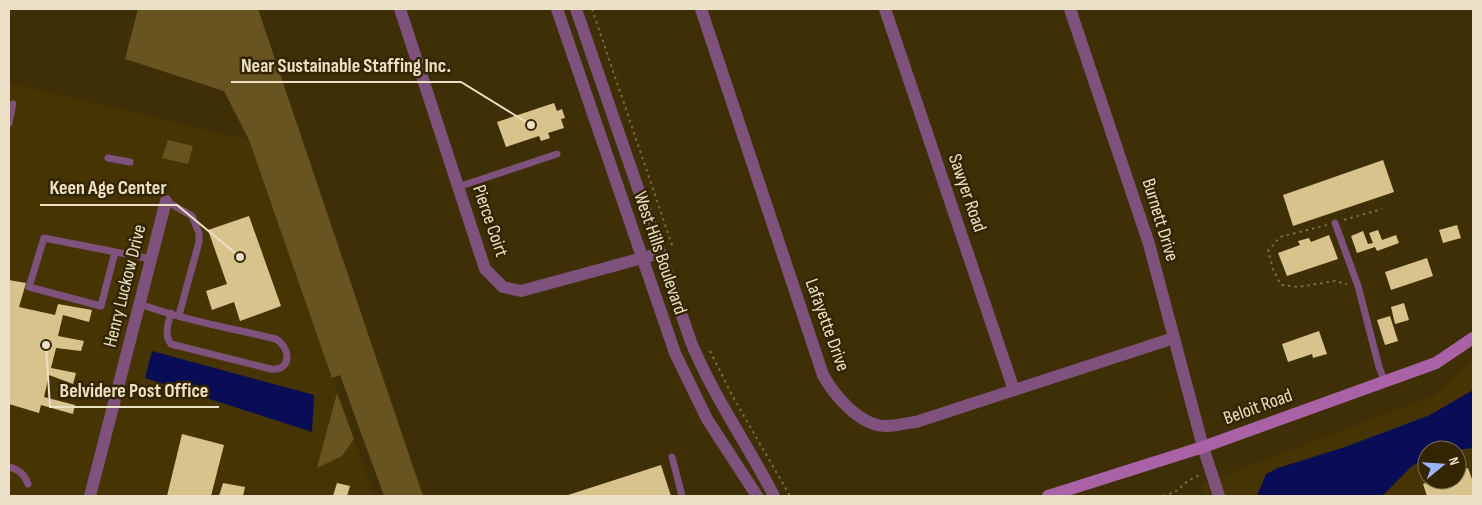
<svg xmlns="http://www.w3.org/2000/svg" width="1482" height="505" viewBox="0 0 1482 505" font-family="'Sofia Sans Condensed',sans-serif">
<rect width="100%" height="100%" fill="#3e2f06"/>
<g fill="#463502" fill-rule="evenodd">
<polygon points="9,83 249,140 374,496 9,496"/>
<path d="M1473,360V496H1204L1200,485L1435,395ZM1427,450H1457V480H1427Z"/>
</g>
<g fill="#675420">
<polygon points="138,9 258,9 423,496 384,496 340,375 332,378 249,140 224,91 125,59"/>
<polygon points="168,140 193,146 188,164 162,158"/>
<polygon points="337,393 354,439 342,456 317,468"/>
</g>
<g fill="#080d56">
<polygon points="152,351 314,395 312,432 145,378"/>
<polygon points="1473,390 1473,448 1456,450 1427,450 1427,458 1412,466 1382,496 1257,496 1266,474 1278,468 1345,447 1430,415"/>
</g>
<g fill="#d9c38d">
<polygon points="554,103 557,111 562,109 565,118 561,119 564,128 548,133 550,138 541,141 539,136 506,147 497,122"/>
<polygon points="1383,160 1394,192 1293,226 1283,195"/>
<polygon points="249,216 281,306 240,321 234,302 212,310 206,291 227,284 208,230"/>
<polygon points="1457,225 1461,238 1443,243 1439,230"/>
<polygon points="1378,230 1382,240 1396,235 1399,243 1377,251 1375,247 1357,253 1351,236 1363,231 1368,244 1373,243 1369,233"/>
<polygon points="1329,235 1338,259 1287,276 1278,253 1300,245 1298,241 1309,238 1311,242"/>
<polygon points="1427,258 1433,276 1391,290 1385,272"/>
<polygon points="9,280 26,283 19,307 55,315 58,304 92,310 89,322 63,315 58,336 84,341 81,351 56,348 51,368 76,373 73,384 49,375 44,397 75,405 73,414 41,405 39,413 9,404"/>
<polygon points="1404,303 1409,320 1395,324 1391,307"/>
<polygon points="1390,316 1398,341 1385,345 1377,320"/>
<polygon points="1319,331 1327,354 1313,358 1312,354 1288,362 1282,344"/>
<polygon points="182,434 224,445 211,496 167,496"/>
<polygon points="661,465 671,496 565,496"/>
<polygon points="1468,468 1473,482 1473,496 1427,496 1423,484 1435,480 1457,480 1457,472"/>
<polygon points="223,483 245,487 243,496 219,496"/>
<polygon points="337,483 350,486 347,496 333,496"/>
</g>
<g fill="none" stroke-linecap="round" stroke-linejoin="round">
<g stroke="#7a6c48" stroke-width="2" stroke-dasharray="2.5 4" stroke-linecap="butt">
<polyline points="592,9 673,248"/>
<polyline points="1344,220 1382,209"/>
<polyline points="1327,225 1280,237 1268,251 1273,269 1281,285 1298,287 1335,281 1347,284"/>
<polyline points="710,351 733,397 790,496"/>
<polyline points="1163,496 1175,492 1188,481 1199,475"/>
</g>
<g stroke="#7e527c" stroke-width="7">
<polyline points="9,123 13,104"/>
<polyline points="108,158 130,162"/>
<polyline points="458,187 557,154"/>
<polyline points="166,201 192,216 199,233 199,242 179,315"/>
<polyline points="1335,223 1358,286 1379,367 1385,382"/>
<polyline points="115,252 101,306 29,287 44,238 151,259"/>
<path d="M140,304C183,320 231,328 276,339C291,348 292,371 271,369L171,344C164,336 168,323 171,313"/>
<polyline points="672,457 682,496"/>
<path d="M9,467C20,470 24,474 28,484"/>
</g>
<g stroke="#7e527c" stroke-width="12">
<polyline points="400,9 485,269 503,287 521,291 650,256"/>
<polyline points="557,9 675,353 707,419 757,496"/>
<path d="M576,9L691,342C714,398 747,443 774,496"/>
<path d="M701,9L823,375C834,395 859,425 885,426C895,426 906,423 916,422L1174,338"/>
<polyline points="885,9 1014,390"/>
<polyline points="1070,9 1149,244 1203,447 1219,496"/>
<polyline points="90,496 166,201"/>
</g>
<polyline stroke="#a862a5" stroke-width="12" points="1048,496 1203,447 1436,363 1473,338"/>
</g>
<g text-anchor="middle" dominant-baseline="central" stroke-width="5" stroke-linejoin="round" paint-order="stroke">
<g font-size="19" fill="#ece1c6" stroke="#332500">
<text transform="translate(967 193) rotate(71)">Sawyer Road</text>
<text transform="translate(1160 220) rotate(73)">Burnett Drive</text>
<text transform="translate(490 221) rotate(71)">Pierce Coirt</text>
<text transform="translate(660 253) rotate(71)">West Hills Boulevard</text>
<text transform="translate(125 286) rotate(-76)">Henry Luckow Drive</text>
<text transform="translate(827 325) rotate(70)">Lafayette Drive</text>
<text transform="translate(1258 407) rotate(-20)">Beloit Road</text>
</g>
</g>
<path fill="none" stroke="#ece1c6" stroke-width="2" d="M531 125L461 82H231M240 257L177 205H40M46 345L50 407H219"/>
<g fill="#ece1c6" stroke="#332500" stroke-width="2">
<circle cx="531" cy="125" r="5"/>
<circle cx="240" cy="257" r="5"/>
<circle cx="46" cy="345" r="5"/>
</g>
<g font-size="20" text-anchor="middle" font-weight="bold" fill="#ece1c6" stroke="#332500" stroke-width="5" stroke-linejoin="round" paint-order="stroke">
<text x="346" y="72">Near Sustainable Staffing Inc.</text>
<text x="108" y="194">Keen Age Center</text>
<text x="134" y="397">Belvidere Post Office</text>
</g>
<rect width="1482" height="505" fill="none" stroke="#ece1c6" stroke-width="20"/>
<g transform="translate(1442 465) rotate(72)"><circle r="24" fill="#332500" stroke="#7d704f"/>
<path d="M0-4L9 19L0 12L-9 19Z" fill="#9ab5fd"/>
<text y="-8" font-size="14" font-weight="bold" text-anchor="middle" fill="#ece1c6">N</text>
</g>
</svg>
